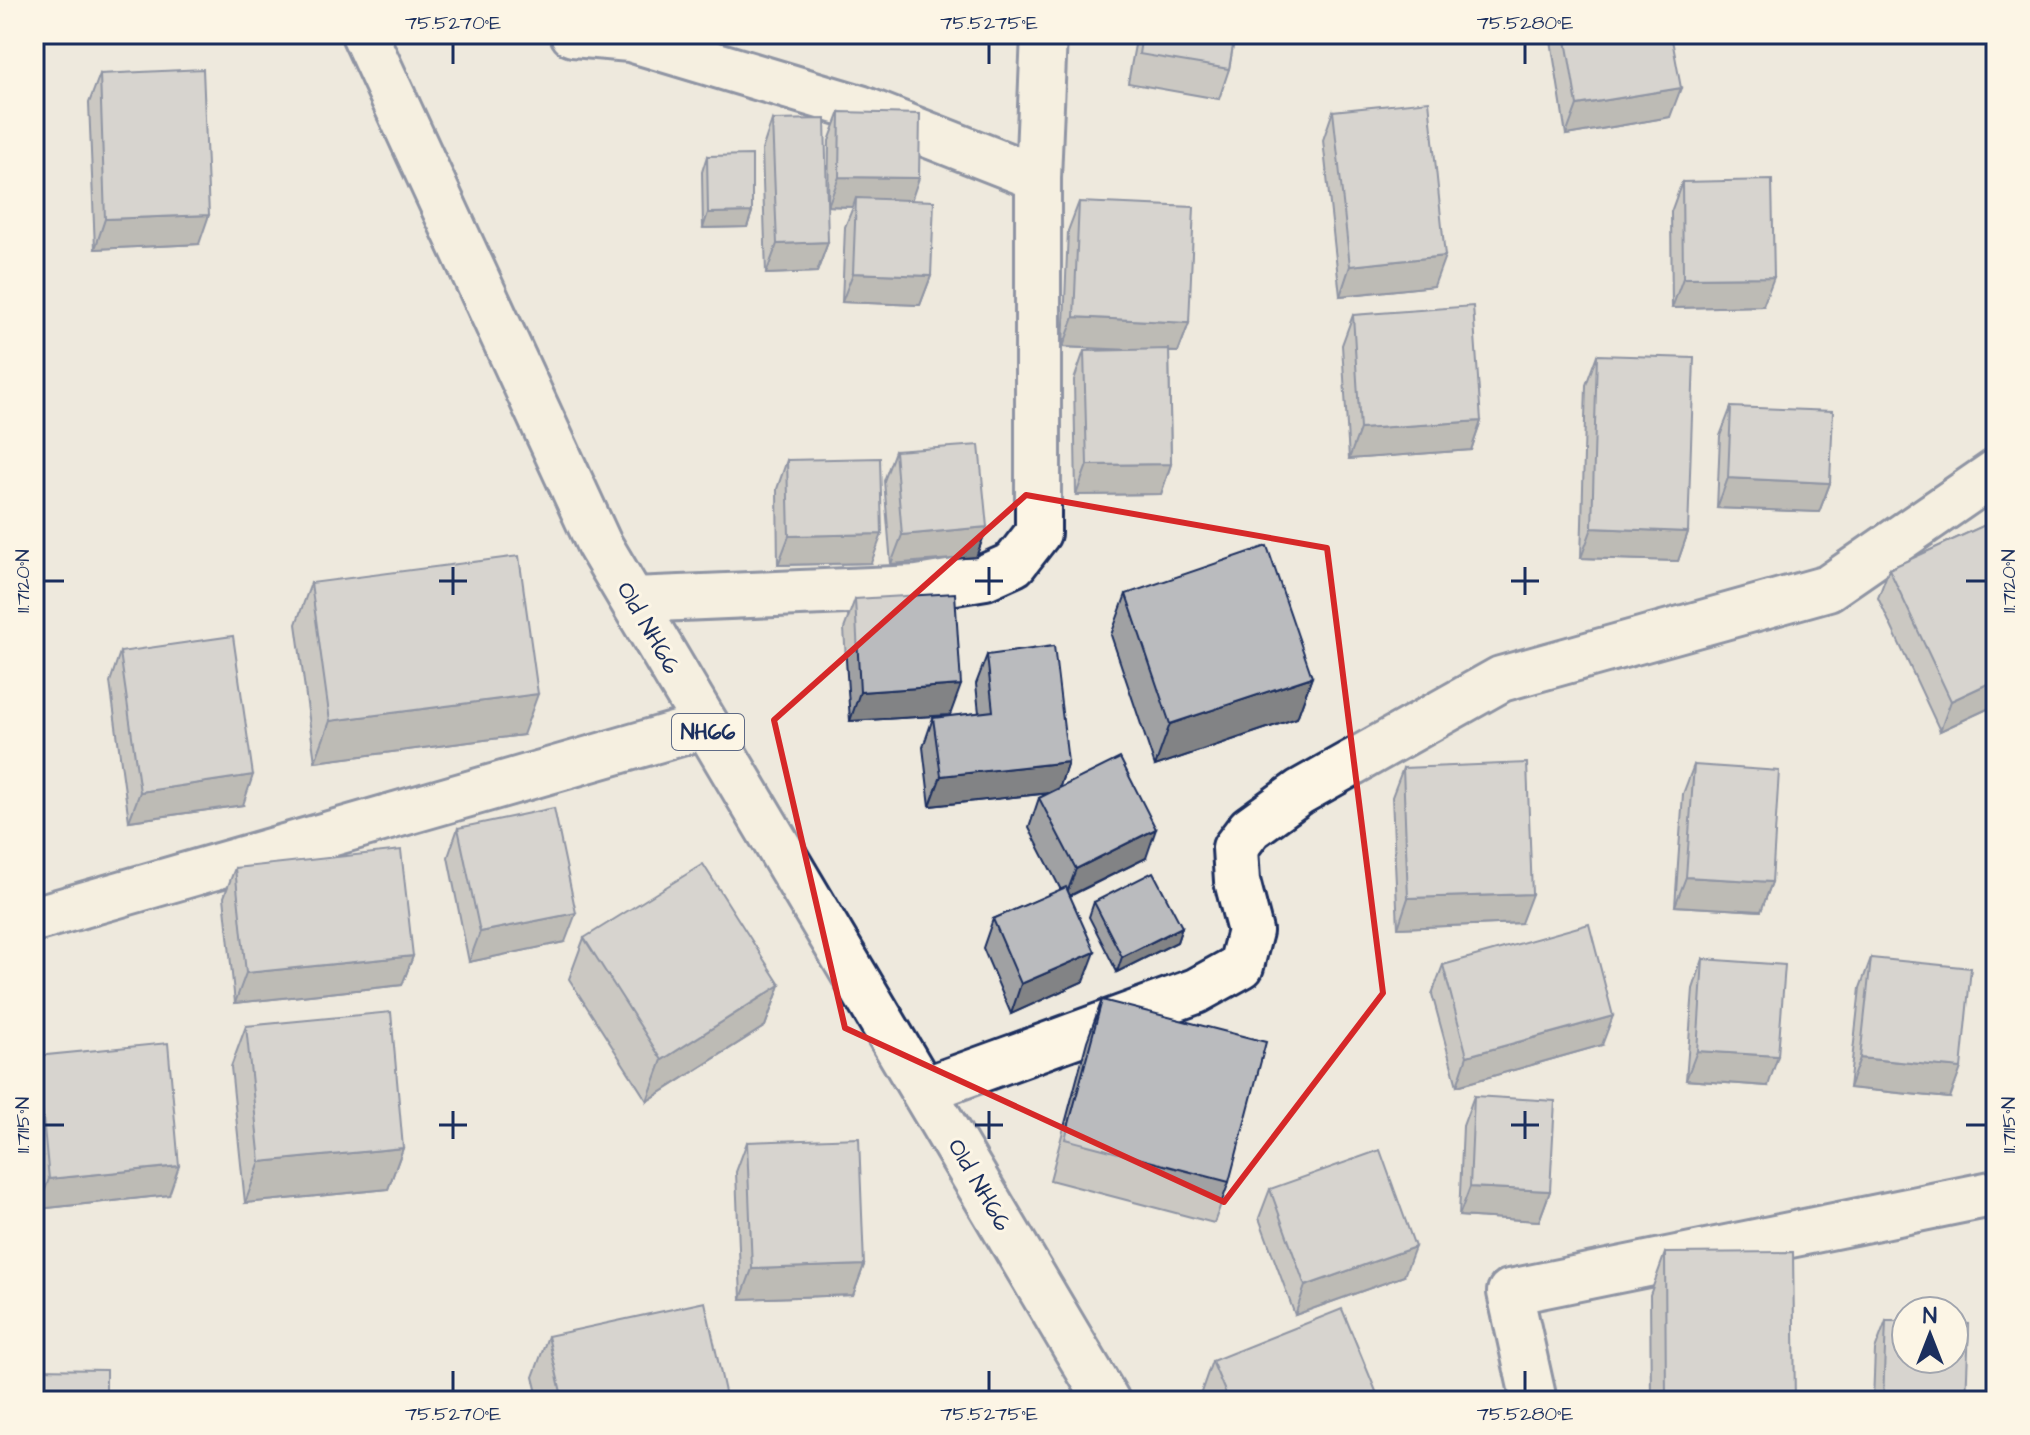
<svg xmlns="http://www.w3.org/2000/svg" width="2030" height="1435" viewBox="0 0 2030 1435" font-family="'Architects Daughter',sans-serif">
<rect width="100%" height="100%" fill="#eee9dd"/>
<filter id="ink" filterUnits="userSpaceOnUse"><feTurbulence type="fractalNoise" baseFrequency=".0125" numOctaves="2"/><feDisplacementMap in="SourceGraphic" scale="16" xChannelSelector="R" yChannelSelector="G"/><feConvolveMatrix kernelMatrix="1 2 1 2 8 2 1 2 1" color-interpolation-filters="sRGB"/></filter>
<g filter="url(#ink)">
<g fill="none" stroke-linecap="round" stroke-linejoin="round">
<g stroke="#1b2f5e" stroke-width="50">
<g id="minor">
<polyline points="573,34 630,39 860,108 1038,178"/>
<polyline points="633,600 918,588 985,577 1014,564 1038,533 1038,178 1044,34"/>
<polyline points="34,919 705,726"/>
<polyline points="924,1090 1196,991 1241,966 1250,931 1237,881 1235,848 1250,828 1300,792 1501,679 1828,588 1996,472"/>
<polyline points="1534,1401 1510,1292 1996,1193"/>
</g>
</g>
<g stroke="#1b2f5e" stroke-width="50">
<polyline id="major" points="364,34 599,544 1107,1401"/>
</g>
<use href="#minor" stroke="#fcf5e5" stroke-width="44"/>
<use href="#major" stroke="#fcf5e5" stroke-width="44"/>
</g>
<g fill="#a0a1a3" stroke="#1b2f5e" stroke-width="2">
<polygon points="1137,34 1235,34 1229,69 1219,99 1128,83"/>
<polygon points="1550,34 1671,34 1670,117 1566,135"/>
<polygon points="100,74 199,244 95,249 89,103"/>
<polygon points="1333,111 1434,286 1340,296 1323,140"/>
<polygon points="840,112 911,200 931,276 920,305 842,302 845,227 853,207 828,206 829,141"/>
<polygon points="772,120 828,242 817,272 766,274 762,150"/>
<polygon points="707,156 752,212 747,227 703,228 702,172"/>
<polygon points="1682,182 1763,306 1672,308 1671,212"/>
<polygon points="1079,202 1189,323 1178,352 1169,352 1171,464 1161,494 1076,495 1074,380 1084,351 1129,350 1063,347 1068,231"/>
<polygon points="1353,315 1481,421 1471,450 1349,459 1342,345"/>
<polygon points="1597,355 1688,532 1678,561 1581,558 1586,385"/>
<polygon points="1731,407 1830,483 1819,512 1717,508 1720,436"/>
<polygon points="895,451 987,527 976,557 891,564 884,481"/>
<polygon points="787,460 871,563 778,565 777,489"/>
<polygon points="1996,520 1996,705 1940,731 1878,598 1889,569"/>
<polygon points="311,583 523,735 315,762 296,624"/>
<polygon points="1126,594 1312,677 1297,718 1155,766 1111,635"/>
<polygon points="855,599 950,715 850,721 844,629"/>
<polygon points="120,652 243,805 129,821 110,682"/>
<polygon points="987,655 1068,762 1059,789 1146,858 1070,896 1084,981 1011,1014 983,948 993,919 1061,890 1029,828 1039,798 1051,793 930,806 923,747 933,718 979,713 976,684"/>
<polygon points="1694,765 1772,882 1761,911 1675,906 1683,794"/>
<polygon points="1403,768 1521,923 1398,928 1392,797"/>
<polygon points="458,828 565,942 469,962 448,857"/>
<polygon points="235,868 413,956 402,985 235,1003 224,897"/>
<polygon points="1094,902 1182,927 1177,942 1117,972 1089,917"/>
<polygon points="584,938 780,985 765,1026 647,1101 569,979"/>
<polygon points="1871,958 1950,1098 1849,1088 1860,988"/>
<polygon points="1703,959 1768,1086 1686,1080 1693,989"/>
<polygon points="1443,965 1602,1045 1457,1086 1432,994"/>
<polygon points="1102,1000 1229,1182 1214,1223 1050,1180 1087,1041"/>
<polygon points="246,1026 403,1148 388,1189 245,1203 231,1067"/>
<polygon points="37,1056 169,1195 38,1209 34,1168 34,1064"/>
<polygon points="1474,1096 1550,1191 1539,1221 1459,1216 1463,1126"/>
<polygon points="747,1142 864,1265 853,1295 741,1299 736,1172"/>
<polygon points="1270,1189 1404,1276 1295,1315 1259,1218"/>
<polygon points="1665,1253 1795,1401 1651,1401 1650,1295"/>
<polygon points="1886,1321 1966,1401 1873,1401 1875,1350"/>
<polygon points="548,1336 727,1401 539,1401 533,1377"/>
<polygon points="1212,1361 1380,1401 1198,1401"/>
</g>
<g fill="#828385" stroke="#1b2f5e" stroke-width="2">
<polygon points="1831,34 1911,34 1829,41"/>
<polygon points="1681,88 1670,117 1566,135 1577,105"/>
<polygon points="839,177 919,178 909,207 856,198 853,207 828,206"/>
<polygon points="752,212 747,227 703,228 708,213"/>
<polygon points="209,215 199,244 95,249 105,219"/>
<polygon points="828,242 817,272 766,274 777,244"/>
<polygon points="1445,256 1434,286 1340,296 1350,266"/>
<polygon points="853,273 931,276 920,305 842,302"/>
<polygon points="1774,277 1763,306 1672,308 1683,278"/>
<polygon points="1074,317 1189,323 1178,352 1063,347"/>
<polygon points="1481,421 1471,450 1349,459 1360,429"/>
<polygon points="1171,464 1161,494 1076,495 1087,465"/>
<polygon points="1728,478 1830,483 1819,512 1717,508"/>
<polygon points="987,527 976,557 891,564 902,535"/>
<polygon points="1592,528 1688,532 1678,561 1581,558"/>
<polygon points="882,534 871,563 778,565 789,536"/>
<polygon points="1312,677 1297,718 1155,766 1170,724"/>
<polygon points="1996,680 1996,705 1940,731 1951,701"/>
<polygon points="961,685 950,715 850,721 860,692"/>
<polygon points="538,694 523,735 315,762 330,721"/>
<polygon points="1068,762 1058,792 930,806 941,776"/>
<polygon points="253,775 243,805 129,821 140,792"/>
<polygon points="1156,829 1146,858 1065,898 1076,869"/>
<polygon points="1686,877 1772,882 1761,911 1675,906"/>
<polygon points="1532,894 1521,923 1398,928 1408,898"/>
<polygon points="576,913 565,942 469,962 480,932"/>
<polygon points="1182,927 1177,942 1117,972 1122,957"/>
<polygon points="1095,952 1084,981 1011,1014 1021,984"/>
<polygon points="413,956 402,985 235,1003 246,973"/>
<polygon points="780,985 765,1026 647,1101 662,1060"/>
<polygon points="1613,1016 1602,1045 1457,1086 1467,1056"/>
<polygon points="1697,1051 1778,1056 1768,1086 1686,1080"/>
<polygon points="1860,1058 1961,1068 1950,1098 1849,1088"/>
<polygon points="403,1148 388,1189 245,1203 260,1162"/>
<polygon points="179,1166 169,1195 38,1209 49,1179"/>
<polygon points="1470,1187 1550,1191 1539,1221 1459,1216"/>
<polygon points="1415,1247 1404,1276 1295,1315 1305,1286"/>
<polygon points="864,1265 853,1295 741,1299 752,1269"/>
</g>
<g fill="#babbbe" stroke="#1b2f5e" stroke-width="2">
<polygon points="1142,34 1235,34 1229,69 1139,54"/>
<polygon points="1565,34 1671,34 1681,88 1577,105"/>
<polygon points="203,69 209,215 105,219 100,74"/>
<polygon points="1429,101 1445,256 1350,266 1333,111"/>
<polygon points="840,112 920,114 919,178 839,177"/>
<polygon points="825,119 828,242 777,244 772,120"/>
<polygon points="752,155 752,212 708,213 707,156"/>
<polygon points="1772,180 1774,277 1683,278 1682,182"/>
<polygon points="856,198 934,201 931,276 853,273"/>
<polygon points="1079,202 1194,207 1189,323 1074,317"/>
<polygon points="1473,306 1481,421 1360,429 1353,315"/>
<polygon points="1169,349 1171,464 1087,465 1084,351"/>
<polygon points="1597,355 1694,358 1688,532 1592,528"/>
<polygon points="1731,407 1833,411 1830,483 1728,478"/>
<polygon points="979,445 987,527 902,535 895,451"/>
<polygon points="880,458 882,534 789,536 787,460"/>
<polygon points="1996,520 1996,680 1951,701 1889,569"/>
<polygon points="1267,546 1312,677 1170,724 1126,594"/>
<polygon points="519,556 538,694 330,721 311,583"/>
<polygon points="955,593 961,685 860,692 855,599"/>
<polygon points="233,636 253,775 140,792 120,652"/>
<polygon points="1054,646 1068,762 941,776 933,718 993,711 987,655"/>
<polygon points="1120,758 1156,829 1076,869 1039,798"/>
<polygon points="1527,763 1532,894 1408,898 1403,768"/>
<polygon points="1694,765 1779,771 1772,882 1686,877"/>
<polygon points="554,808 576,913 480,932 458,828"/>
<polygon points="401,850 413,956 246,973 235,868"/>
<polygon points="703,864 780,985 662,1060 584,938"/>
<polygon points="1153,872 1182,927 1122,957 1094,902"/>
<polygon points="1066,887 1095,952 1021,984 993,919"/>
<polygon points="1589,924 1613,1016 1467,1056 1443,965"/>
<polygon points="1871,958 1971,968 1961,1068 1860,1058"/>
<polygon points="1703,959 1785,965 1778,1056 1697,1051"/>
<polygon points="1102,1000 1266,1042 1229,1182 1065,1139"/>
<polygon points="391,1012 403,1148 260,1162 246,1026"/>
<polygon points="168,1043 179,1166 49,1179 37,1056"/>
<polygon points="1474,1096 1555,1101 1550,1191 1470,1187"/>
<polygon points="859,1138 864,1265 752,1269 747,1142"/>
<polygon points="1380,1150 1415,1247 1305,1286 1270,1189"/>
<polygon points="1793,1252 1795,1401 1666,1401 1665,1253"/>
<polygon points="705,1302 727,1401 563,1401 548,1336"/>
<polygon points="1342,1309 1380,1401 1229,1401 1212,1361"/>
<polygon points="1886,1321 1906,1321 1906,1359 1954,1359 1954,1323 1969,1324 1966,1401 1883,1401"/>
<polygon points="34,1369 106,1370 106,1401 34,1401"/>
</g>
</g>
<path d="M0 0H2030V1435H0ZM1026,495L1327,548L1383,993L1224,1202L845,1028L774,720Z" fill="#eee9dd" fill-opacity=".55" fill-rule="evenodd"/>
<path fill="none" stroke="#d62828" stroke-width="6" stroke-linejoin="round" d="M1026,495L1327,548L1383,993L1224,1202L845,1028L774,720Z"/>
<path fill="none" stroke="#1b2f5e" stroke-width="3" d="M453,44V64M989,44V64M1525,44V64M453,567V595M989,567V595M1525,567V595M44,581H64M439,581H467M975,581H1003M1511,581H1539M1966,581H1986M453,1111V1139M989,1111V1139M1525,1111V1139M44,1125H64M439,1125H467M975,1125H1003M1511,1125H1539M1966,1125H1986M453,1371V1391M989,1371V1391M1525,1371V1391"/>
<g text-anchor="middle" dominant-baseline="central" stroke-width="6" stroke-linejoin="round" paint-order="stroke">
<rect fill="#fcf5e5" stroke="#5e6a86" stroke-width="2" x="672" y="714" width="72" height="36" rx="6"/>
<g font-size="22" font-weight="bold" fill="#1b2f5e">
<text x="708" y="732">NH66</text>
</g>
<g font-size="24" fill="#1b2f5e" stroke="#fcf5e5">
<text transform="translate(648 628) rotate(60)">Old NH66</text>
<text transform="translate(979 1185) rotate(60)">Old NH66</text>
</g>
</g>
<rect width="2030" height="1435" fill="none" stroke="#fcf5e5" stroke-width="88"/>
<g transform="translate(1930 1335)"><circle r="38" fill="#fcf5e5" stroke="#a2a6af" stroke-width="2"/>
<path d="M0-6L14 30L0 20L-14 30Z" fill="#1b2f5e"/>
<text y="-12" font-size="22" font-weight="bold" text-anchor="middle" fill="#1b2f5e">N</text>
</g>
<rect x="44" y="44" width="1942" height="1347" fill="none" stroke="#1b2f5e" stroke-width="3"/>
<g font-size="20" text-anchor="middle" fill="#1b2f5e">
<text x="453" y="29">75.5270°E</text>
<text x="989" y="29">75.5275°E</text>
<text x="1525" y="29">75.5280°E</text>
<text transform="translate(22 581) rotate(-90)" y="7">11.7120°N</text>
<text transform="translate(2008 581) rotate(-90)" y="7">11.7120°N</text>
<text transform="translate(22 1125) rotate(-90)" y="7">11.7115°N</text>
<text transform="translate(2008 1125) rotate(-90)" y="7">11.7115°N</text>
<text x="453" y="1420">75.5270°E</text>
<text x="989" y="1420">75.5275°E</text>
<text x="1525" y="1420">75.5280°E</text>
</g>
</svg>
